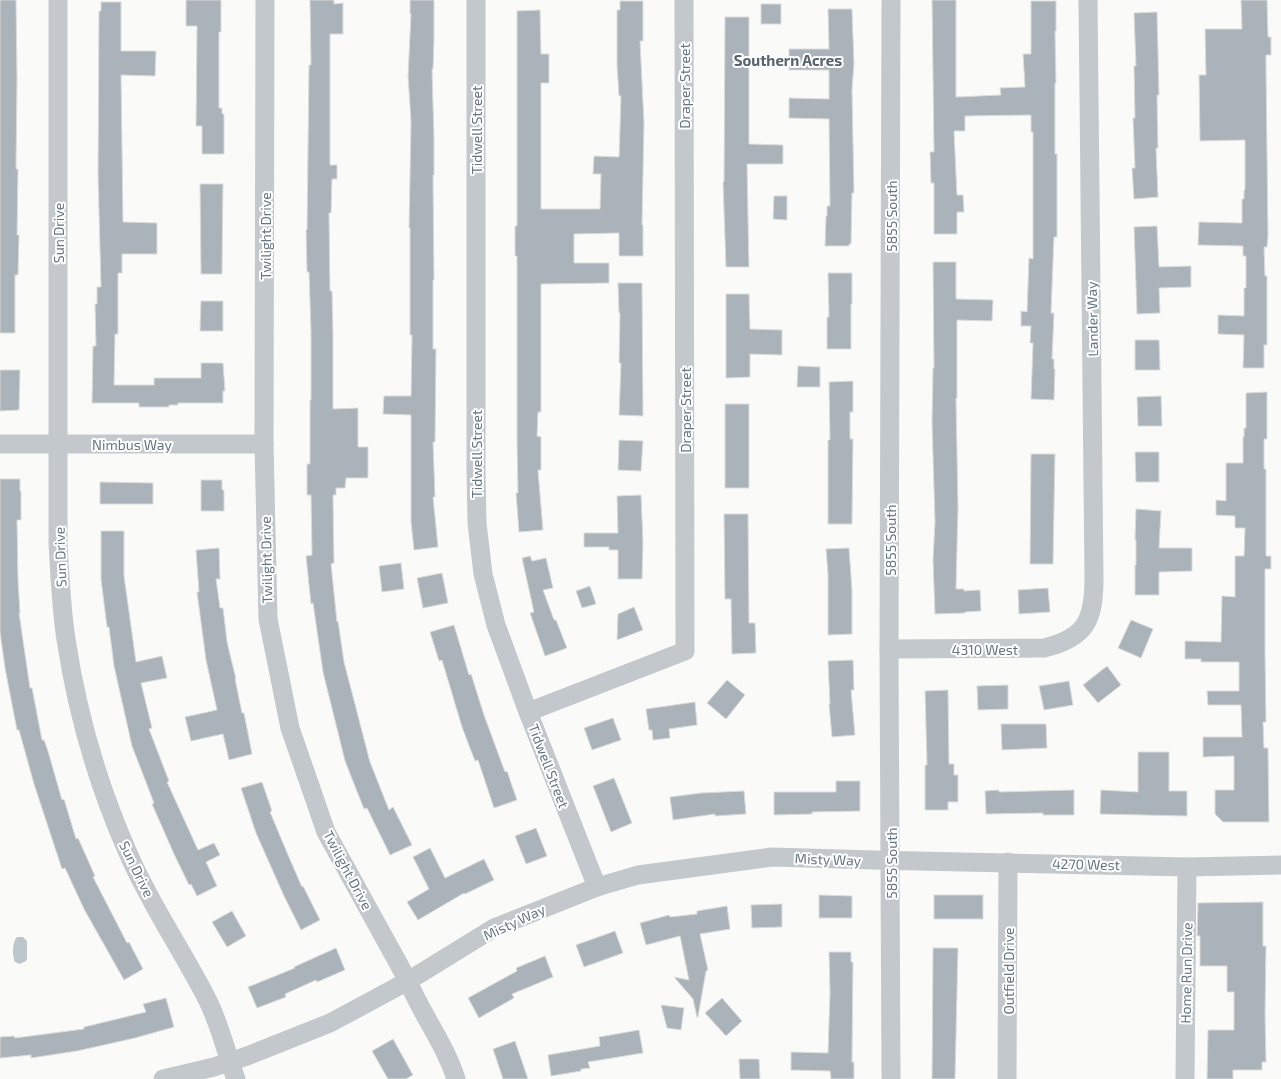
<svg xmlns="http://www.w3.org/2000/svg" width="1281" height="1079" viewBox="0 0 1281 1079" font-family="'Exo 2',sans-serif">
<rect width="100%" height="100%" fill="#fafaf8"/>
<path fill="#bbc7cb" d="M17,937H23L27,941V959L26,961L20,964L15,962C12,955 12,943 17,937Z"/>
<g fill="#aab3b9" stroke="#dcdcda">
<polygon points="0,0 16,0 17,78 16,169 18,169 17,235 19,235 18,275 15,275 15,333 0,333"/>
<polygon points="186,0 221,0 221,32 219,32 219,108 222,108 222,114 224,114 224,154 202,154 202,126 196,126 197,26 186,26"/>
<polygon points="310,0 334,0 334,4 343,3 343,34 330,34 330,165 337,165 337,179 332,179 331,213 329,213 330,291 332,291 333,332 333,409 358,408 358,447 368,447 368,478 346,478 345,488 336,488 336,495 333,495 334,563 331,564 337,622 338,621 344,662 370,762 389,810 393,807 412,845 390,855 367,808 364,809 345,761 323,672 313,603 311,604 306,556 312,555 311,495 307,495 307,464 310,464 310,400 311,400 311,332 309,272 307,272 306,230 307,230 309,65 311,65"/>
<polygon points="410,0 434,0 434,39 433,69 432,69 434,138 434,175 433,175 434,280 433,280 433,349 436,349 435,442 433,442 435,497 433,497 438,547 414,550 411,522 411,415 383,414 384,396 411,396 412,335 410,335 410,228 409,228 411,121 408,76 411,14 410,14"/>
<polygon points="932,0 956,0 956,97 1001,95 1000,88 1025,87 1023,54 1031,54 1031,1 1056,1 1056,31 1055,31 1056,83 1055,83 1055,154 1057,154 1057,237 1054,237 1051,313 1054,313 1052,359 1054,359 1054,369 1055,369 1054,400 1031,399 1033,343 1030,343 1031,326 1021,326 1021,311 1027,312 1029,258 1033,259 1033,132 1031,132 1031,115 965,116 965,131 954,131 957,195 963,195 964,212 957,212 957,234 934,234 934,183 931,183 930,152 934,152"/>
<polygon points="1241,0 1267,0 1268,37 1271,37 1271,55 1266,55 1266,69 1268,236 1267,247 1264,247 1265,276 1267,276 1267,345 1264,345 1264,368 1243,368 1244,335 1218,334 1218,315 1244,316 1244,288 1246,288 1246,256 1243,256 1243,246 1198,245 1199,222 1242,223 1242,199 1244,199 1244,190 1245,190 1245,140 1200,141 1199,75 1206,75 1205,29 1242,29"/>
<polygon points="620,1 643,1 643,41 640,41 644,123 642,225 643,225 643,256 619,256 619,233 574,234 574,263 609,263 609,283 541,284 541,412 538,412 537,436 541,437 541,470 538,470 543,530 519,532 516,493 518,493 517,441 517,256 515,256 515,226 517,226 517,11 540,10 541,54 549,54 549,83 541,83 541,209 600,209 601,174 593,174 594,156 619,157 621,96 619,96 617,65 617,10 620,10"/>
<polygon points="101,2 121,2 121,51 156,51 155,76 121,75 123,222 157,223 157,254 122,254 122,273 118,273 118,334 115,334 114,385 154,385 154,378 201,378 201,363 223,363 225,391 223,391 223,403 178,403 178,405 169,405 169,407 139,407 139,403 92,403 93,346 96,346 95,304 97,304 97,287 101,287 98,175 99,11 101,11"/>
<rect x="761" y="4" width="20" height="20"/>
<polygon points="828,9 852,9 854,64 852,90 854,193 852,193 851,244 849,244 849,246 825,246 826,216 827,216 827,206 830,206 829,119 789,118 789,98 829,99 829,70 789,70 789,49 829,49"/>
<polygon points="1157,12 1159,95 1157,95 1158,148 1156,148 1158,197 1134,199 1132,168 1135,168 1133,118 1135,118 1134,66 1136,66 1134,13"/>
<polygon points="725,17 749,17 749,144 783,145 783,164 747,164 749,267 726,267 723,182 724,182"/>
<polygon points="200,184 223,184 222,274 201,274"/>
<polygon points="774,196 787,196 787,220 773,219"/>
<polygon points="1157,226 1159,267 1191,266 1191,287 1159,288 1160,313 1137,314 1134,227"/>
<polygon points="933,262 956,262 956,299 993,300 992,321 957,320 957,398 956,398 958,507 956,589 964,589 964,591 980,590 981,611 965,612 965,613 935,614 933,560 935,522 932,423 933,368 934,368"/>
<polygon points="828,273 852,273 852,304 851,304 851,349 827,349 827,317 829,317"/>
<polygon points="618,283 642,283 643,416 619,415 621,363 619,363 620,313 619,313"/>
<polygon points="726,294 749,294 750,329 782,330 782,355 750,354 750,377 726,378"/>
<polygon points="201,301 223,301 223,331 200,331"/>
<polygon points="1135,340 1159,340 1160,370 1135,370"/>
<polygon points="798,366 820,367 820,387 797,387"/>
<polygon points="0,370 20,370 19,410 0,411"/>
<polygon points="853,381 853,412 850,412 850,439 853,439 852,524 828,524 828,440 830,440 829,382"/>
<polygon points="1267,392 1267,439 1264,439 1264,469 1266,469 1266,556 1271,556 1271,569 1265,569 1265,654 1266,722 1263,722 1264,748 1268,748 1269,822 1223,822 1215,814 1215,790 1234,790 1234,756 1203,757 1203,737 1242,737 1241,705 1208,705 1207,691 1239,691 1239,662 1201,662 1201,659 1185,659 1185,641 1221,642 1222,596 1235,597 1235,556 1244,556 1245,528 1235,528 1235,516 1216,515 1216,500 1226,501 1226,463 1243,463 1243,437 1244,437 1244,428 1246,428 1246,393"/>
<polygon points="1161,396 1162,426 1138,426 1137,397"/>
<rect x="725" y="404" width="24" height="84"/>
<polygon points="619,440 643,441 641,471 618,470"/>
<polygon points="1135,452 1159,452 1159,482 1136,482"/>
<polygon points="1031,454 1055,454 1053,564 1030,564"/>
<polygon points="0,479 20,479 20,491 21,491 21,520 17,520 18,580 20,613 19,613 30,688 32,688 42,740 44,740 48,751 62,800 64,799 76,839 78,838 95,876 93,877 127,943 129,942 143,969 124,980 84,909 65,868 62,869 34,784 19,730 17,730 5,668 0,632"/>
<polygon points="201,480 222,480 222,490 224,490 224,511 201,511"/>
<polygon points="100,482 153,483 153,504 100,504"/>
<polygon points="641,495 643,542 642,579 618,579 618,550 609,550 609,547 584,547 584,533 618,533 617,496"/>
<polygon points="1136,509 1161,511 1159,548 1192,548 1192,571 1159,572 1159,595 1135,595 1135,565 1136,565 1136,540 1135,539"/>
<polygon points="724,514 748,514 749,623 755,623 756,653 732,654 731,599 725,599"/>
<polygon points="101,531 124,531 124,576 136,662 162,656 167,678 141,683 152,728 149,729 169,781 167,782 198,850 214,843 220,855 206,862 217,886 197,896 191,884 189,885 174,854 152,804 154,803 132,746 114,666 109,627 107,627 101,579"/>
<polygon points="219,548 220,579 216,579 220,608 223,608 227,642 236,679 235,679 242,713 244,713 252,754 229,760 223,734 191,741 185,717 217,710 206,660 197,592 199,592 196,550"/>
<polygon points="849,548 852,590 852,634 828,635 828,574 826,549"/>
<polygon points="530,556 532,561 546,558 553,588 543,590 554,620 556,620 567,648 545,656 530,613 534,612 522,558"/>
<polygon points="401,563 404,589 382,592 379,566"/>
<polygon points="442,573 448,603 423,608 417,578"/>
<polygon points="590,586 596,604 582,608 576,591"/>
<polygon points="1048,588 1050,612 1019,614 1018,590"/>
<polygon points="634,607 643,630 617,640 618,614"/>
<polygon points="1131,620 1153,629 1141,658 1118,648"/>
<polygon points="454,625 469,675 471,674 484,715 505,772 507,771 517,800 494,808 478,760 475,761 462,727 442,660 439,661 430,632"/>
<polygon points="853,660 854,690 851,690 855,735 832,737 829,704 830,704 828,661"/>
<polygon points="1107,666 1121,685 1098,703 1083,685"/>
<polygon points="727,680 745,695 726,719 707,703"/>
<polygon points="1069,681 1073,705 1044,710 1039,686"/>
<polygon points="1008,685 1008,709 978,710 977,686"/>
<polygon points="948,690 949,764 954,764 954,775 958,775 958,802 948,802 948,810 925,810 925,765 927,765 925,691"/>
<polygon points="695,702 697,725 669,729 670,738 653,740 652,730 649,730 646,709"/>
<polygon points="613,718 621,740 592,750 584,728"/>
<polygon points="1001,724 1046,724 1047,748 1002,750"/>
<polygon points="1138,752 1169,752 1169,791 1187,791 1187,816 1100,814 1101,790 1138,792"/>
<polygon points="614,778 632,823 611,832 593,786"/>
<polygon points="836,781 860,781 860,811 812,812 812,814 774,815 774,792 836,792"/>
<polygon points="262,782 272,811 270,812 288,855 302,887 303,886 320,920 301,930 284,896 256,833 241,788"/>
<polygon points="999,790 999,792 1074,790 1074,815 1043,815 1043,813 986,814 985,791"/>
<polygon points="744,791 746,814 715,816 715,814 673,820 670,797 701,793"/>
<polygon points="536,828 547,856 526,864 515,836"/>
<polygon points="430,848 445,878 484,859 494,880 465,894 464,893 418,920 407,902 429,889 413,857"/>
<polygon points="819,895 852,896 852,918 819,918"/>
<rect x="934" y="895" width="49" height="24"/>
<polygon points="1263,902 1263,946 1266,946 1265,1014 1266,1062 1262,1062 1262,1070 1233,1070 1233,1079 1207,1079 1208,1030 1234,1030 1234,992 1227,992 1227,966 1200,966 1200,936 1197,936 1198,903"/>
<polygon points="782,904 782,927 752,928 751,905"/>
<polygon points="727,906 730,929 700,934 708,970 706,971 698,1017 697,1017 693,999 674,977 689,980 680,936 646,945 640,923 669,915 670,917 697,914 697,911"/>
<polygon points="232,911 246,936 227,947 212,922"/>
<polygon points="615,931 623,953 584,967 576,945"/>
<polygon points="336,948 345,970 317,982 316,980 285,994 286,997 257,1008 248,987 295,968 294,967"/>
<polygon points="933,948 958,948 955,1079 932,1079"/>
<polygon points="829,952 851,952 851,962 853,962 852,1062 854,1062 854,1079 831,1079 830,1071 791,1070 791,1052 828,1053 830,992"/>
<polygon points="545,956 553,977 512,994 514,998 479,1018 468,998 517,971 516,968"/>
<polygon points="166,998 174,1027 135,1038 77,1051 31,1058 31,1055 0,1058 0,1037 14,1036 15,1038 84,1029 84,1027 146,1012 143,1004"/>
<polygon points="722,998 742,1021 726,1036 705,1013"/>
<polygon points="661,1005 684,1008 681,1030 667,1028"/>
<polygon points="639,1030 643,1053 588,1062 590,1068 581,1069 581,1071 551,1076 548,1055 600,1046 599,1037"/>
<polygon points="393,1039 413,1075 406,1079 388,1079 372,1051"/>
<polygon points="515,1041 528,1079 503,1079 493,1049"/>
<polygon points="739,1059 759,1059 760,1079 740,1079"/>
</g>
<g fill="none" stroke-linecap="round" stroke-linejoin="round">
<g stroke="#c3c8cc" stroke-width="19">
<path d="M58,0V543C60,575 61,607 66,639C77,713 98,785 128,853C150,904 182,950 207,999C220,1024 226,1053 236,1079"/>
<path d="M265,0L264,444L268,619L290,728L326,832L408,981C422,1015 445,1044 456,1079"/>
<polyline points="476,0 476,470 477,523 483,574 496,625 528,712 597,887"/>
<polyline points="0,444 264,444"/>
<path d="M889,649L1044,648C1086,638 1094,620 1094,578L1088,0"/>
<polyline points="528,712 685,651 684,0"/>
<polyline points="163,1079 214,1067 247,1056 330,1023 408,981 494,928 597,887 638,875 772,857 874,860 1187,867 1281,865"/>
<polyline points="891,1079 889,649 891,0"/>
<polyline points="1007,1079 1008,862"/>
<polyline points="1185,1079 1187,867"/>
</g>
</g>
<g text-anchor="middle" dominant-baseline="central" stroke-width="4" stroke-linejoin="round" paint-order="stroke">
<g font-size="14" fill="#657683" stroke="#fff">
<text transform="translate(684 86) rotate(-90)">Draper Street</text>
<text transform="translate(476 130) rotate(-90)">Tidwell Street</text>
<text transform="translate(891 216) rotate(-90)">5855 South</text>
<text transform="translate(58 233) rotate(-90)">Sun Drive</text>
<text transform="translate(265 236) rotate(-90)">Twilight Drive</text>
<text transform="translate(1092 319) rotate(-91)">Lander Way</text>
<text transform="translate(685 410) rotate(-90)">Draper Street</text>
<text x="132" y="444">Nimbus Way</text>
<text transform="translate(476 454) rotate(-90)">Tidwell Street</text>
<text transform="translate(890 540) rotate(-90)">5855 South</text>
<text transform="translate(60 557) rotate(-92)">Sun Drive</text>
<text transform="translate(266 560) rotate(-91)">Twilight Drive</text>
<text x="985" y="649">4310 West</text>
<text transform="translate(549 766) rotate(69)">Tidwell Street</text>
<text transform="translate(828 859) rotate(2)">Misty Way</text>
<text transform="translate(891 863) rotate(-90)">5855 South</text>
<text transform="translate(1086 864) rotate(1)">4270 West</text>
<text transform="translate(137 869) rotate(64)">Sun Drive</text>
<text transform="translate(348 870) rotate(62)">Twilight Drive</text>
<text transform="translate(514 922) rotate(-25)">Misty Way</text>
<text transform="translate(1008 971) rotate(-90)">Outfield Drive</text>
<text transform="translate(1186 973) rotate(-89)">Home Run Drive</text>
</g>
<g font-size="15" font-weight="bold" fill="#57646e" stroke="#fff">
<text x="788" y="60">Southern Acres</text>
</g>
</g>
</svg>
